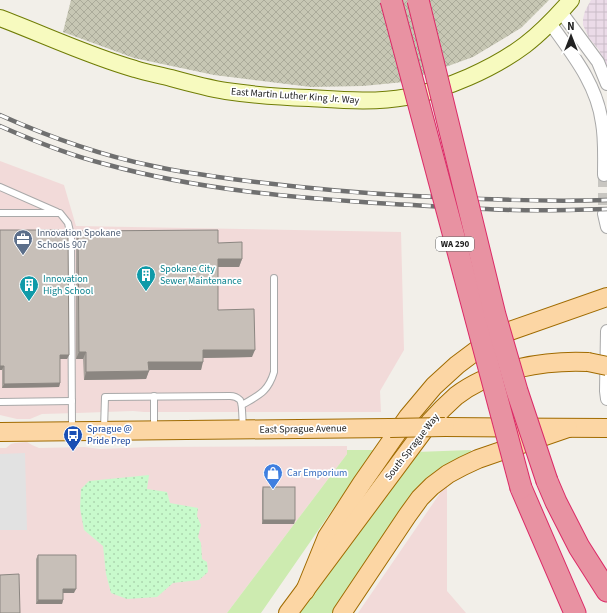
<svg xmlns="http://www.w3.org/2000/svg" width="607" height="613" viewBox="0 0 607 613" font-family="'Source Sans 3',sans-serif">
<defs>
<pattern id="industrial-grid" width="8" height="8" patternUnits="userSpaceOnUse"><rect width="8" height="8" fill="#ebdbe8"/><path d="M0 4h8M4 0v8" fill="none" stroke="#c9bcc7"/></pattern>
<pattern id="construction-cross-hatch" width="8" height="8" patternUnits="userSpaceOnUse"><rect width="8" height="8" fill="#c7c7b4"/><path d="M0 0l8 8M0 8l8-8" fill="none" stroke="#abab9a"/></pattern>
<pattern id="park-dots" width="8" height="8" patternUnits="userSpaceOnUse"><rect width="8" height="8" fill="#c8facc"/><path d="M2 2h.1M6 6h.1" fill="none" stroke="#acd6af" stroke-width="1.8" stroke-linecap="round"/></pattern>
</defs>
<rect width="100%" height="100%" fill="#f2efe9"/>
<g fill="#f2dad9">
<polygon points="0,161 64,185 76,226 401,232 404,350 380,391 381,412 144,412 133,411 77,413 42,414 30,419 17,419 0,415"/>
<polygon points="27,442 32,445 39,448 84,447 100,449 150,447 347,446 347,454 227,613 0,613 0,448 6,448 11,444 15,443"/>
<polygon points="447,483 447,591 466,613 358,613"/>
</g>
<polygon fill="url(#industrial-grid)" points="591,0 607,0 607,67 599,50 589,38 583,25 583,19 585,11"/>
<polygon fill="url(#construction-cross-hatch)" points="71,0 549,0 521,28 473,57 404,82 363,86 311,87 214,75 134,58 63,32"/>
<g fill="#cdebb0">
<polygon points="347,450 375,450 358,477 353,480 261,613 227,613 347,454"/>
<polygon points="471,450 470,455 392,528 332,613 298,613 416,452"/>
</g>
<polygon fill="url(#park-dots)" points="149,475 147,489 167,492 170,503 198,508 197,516 201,525 198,537 201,543 202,559 207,562 208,572 199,580 173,583 157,597 127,599 111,593 106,574 103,546 84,530 80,508 81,489 89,481"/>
<polygon fill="#e2e2e2" points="25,453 27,530 0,530 0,454"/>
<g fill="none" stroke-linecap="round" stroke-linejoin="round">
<polyline stroke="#c8c6c1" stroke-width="12" stroke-dasharray="12 6" stroke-linecap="butt" points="604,175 604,214"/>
<g stroke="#a9a9a9" stroke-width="8">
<g id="lane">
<polyline points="0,187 57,212"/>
<polyline points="0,213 60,213 68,223 71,236 72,429"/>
<polyline points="0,402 72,401"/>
<path d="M242,405C259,395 268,392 274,372V278"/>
<path d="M104,429L105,397L230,396C233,396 237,397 240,400C243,404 242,421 243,427"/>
<polyline points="154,429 154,396"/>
</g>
</g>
<g stroke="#a9a9a9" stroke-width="14">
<g id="street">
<polyline points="561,12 598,62 607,84"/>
<path d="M550,23C572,54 597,84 602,123C605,140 604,158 604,175"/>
<polyline points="604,214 607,227"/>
<polyline points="607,331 606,391 607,399"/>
</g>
</g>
<g stroke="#707d05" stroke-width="18">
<path id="secondary" d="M0,18C45,35 89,56 135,69C147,73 160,75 171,78C189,83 207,88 226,91C253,95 281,97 309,98C341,100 375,103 407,97C447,89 493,69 525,45C542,32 557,16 571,0"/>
</g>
<g stroke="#a06b00" stroke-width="20">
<g id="primary">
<polyline points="445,427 607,428"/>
<polyline points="0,432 390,428"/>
<polyline points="305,591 327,537 362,483 408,417 434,386 457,365 485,344 507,332 607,297"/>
<path d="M288,613L430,422C438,413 447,404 456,396C491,369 545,360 588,362"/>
<polyline points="342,613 407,516 420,498 432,486 448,474 463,466 478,459 568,428"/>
</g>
</g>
<g stroke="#dc2a67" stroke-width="23">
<g id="highway">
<polyline points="547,481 556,502 579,547 607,591"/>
<polyline points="521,488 575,613"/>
</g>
</g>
<use href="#lane" stroke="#fff" stroke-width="6"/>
<use href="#street" stroke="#fff" stroke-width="12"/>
<use href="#secondary" stroke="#f7fabf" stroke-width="16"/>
<use href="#primary" stroke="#fcd6a4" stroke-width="18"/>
<use href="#highway" stroke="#e892a2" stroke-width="21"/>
<g stroke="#707070" stroke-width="4.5">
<g id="rail">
<path d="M0,115C49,137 100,155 153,166C179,172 206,175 232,179C293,187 354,193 415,196C479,199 543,202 607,200"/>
<path d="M0,126C34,141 69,155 105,164C198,190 297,198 393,204C433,206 474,209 514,210C545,211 576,210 607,209"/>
</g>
</g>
<use href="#rail" stroke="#fff" stroke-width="3" stroke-dasharray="9" stroke-linecap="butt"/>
<g stroke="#a06b00" stroke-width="20" stroke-linecap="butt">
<g id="primary-bridge">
<polyline points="588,362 607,366"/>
<polyline points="390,428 445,427"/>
</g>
</g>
<g stroke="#dc2a67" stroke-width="23" stroke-linecap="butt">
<g id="highway-bridge">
<polyline points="391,0 521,488"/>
<polyline points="418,0 495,315 517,391 547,481"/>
</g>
</g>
<use href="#primary-bridge" stroke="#fcd6a4" stroke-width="18"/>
<use href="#highway-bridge" stroke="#e892a2" stroke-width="21"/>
</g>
<g fill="#aba49e">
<polygon points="78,231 218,243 242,259 239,267 218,267 218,310 252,357 203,358 201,370 149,370 146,379 84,380 83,359 76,359 76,239"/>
<polygon points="59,235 69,355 67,359 60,359 60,383 59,387 2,388 2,370 0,370"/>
<polygon points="263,487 295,520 294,524 262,524 262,491"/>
<polygon points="38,555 74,593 63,593 63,600 62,604 36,604 36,559"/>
</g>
<g fill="#8b8681">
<polygon points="218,259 242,259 239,267 215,267"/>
<polygon points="203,350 255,350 252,357 201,358"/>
<polygon points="79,352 86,352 83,359 76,359"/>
<polygon points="60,355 69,355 67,359 59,359"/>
<polygon points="148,362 203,362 201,370 146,370"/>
<polygon points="0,366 4,366 2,370 0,370"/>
<polygon points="149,371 146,379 84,380 86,372"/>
<polygon points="60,383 59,387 2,388 4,384"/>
<polygon points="263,520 295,520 294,524 262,524"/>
<polygon points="63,589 76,589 74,593 62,593"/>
<polygon points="38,600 63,600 62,604 36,604"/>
</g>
<g fill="#c7bfb8" stroke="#8b8681">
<polygon points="0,230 59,230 59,235 68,235 69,355 60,355 60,383 4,384 4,366 0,366"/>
<polygon points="218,230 218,243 242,242 242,259 218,259 218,310 254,309 255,350 203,350 203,362 148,362 149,371 86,372 86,352 79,352 78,231"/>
<rect x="263" y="487" width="32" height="33"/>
<polygon points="38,555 76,555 76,589 63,589 63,600 38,600"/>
<polygon points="19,574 20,613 0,613 0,575"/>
</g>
<defs>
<g id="office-pin" transform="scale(1)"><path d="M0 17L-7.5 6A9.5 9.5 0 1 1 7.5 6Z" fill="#5c6f8a" stroke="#fff"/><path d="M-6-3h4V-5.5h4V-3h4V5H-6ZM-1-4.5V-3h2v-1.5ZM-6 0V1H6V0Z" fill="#fff"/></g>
<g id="building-pin" transform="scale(1)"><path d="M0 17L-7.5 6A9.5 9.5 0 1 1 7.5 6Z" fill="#0f9aa8" stroke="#fff"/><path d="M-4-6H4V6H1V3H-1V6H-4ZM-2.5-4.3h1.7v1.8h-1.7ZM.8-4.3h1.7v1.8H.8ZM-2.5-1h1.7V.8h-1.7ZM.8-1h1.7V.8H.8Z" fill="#fff"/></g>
<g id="bus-pin" transform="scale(1)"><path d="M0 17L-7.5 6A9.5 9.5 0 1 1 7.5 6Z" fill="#1a4fb4" stroke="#fff"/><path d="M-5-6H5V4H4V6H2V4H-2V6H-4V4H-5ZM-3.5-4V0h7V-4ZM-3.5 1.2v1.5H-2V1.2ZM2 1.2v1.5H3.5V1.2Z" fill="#fff"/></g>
<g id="shop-pin" transform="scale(1)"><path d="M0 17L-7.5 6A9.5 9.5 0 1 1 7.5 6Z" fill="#3f7fe0" stroke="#fff"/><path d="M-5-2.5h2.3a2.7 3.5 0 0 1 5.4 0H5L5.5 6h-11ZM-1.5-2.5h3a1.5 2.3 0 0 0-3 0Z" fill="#fff"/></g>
</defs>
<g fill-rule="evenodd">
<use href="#office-pin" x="23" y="239"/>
<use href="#building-pin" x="146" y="275"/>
<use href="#building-pin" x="29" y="285"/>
<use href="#bus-pin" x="73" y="435"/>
<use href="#shop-pin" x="273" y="473"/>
</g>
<g text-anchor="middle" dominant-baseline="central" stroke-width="3.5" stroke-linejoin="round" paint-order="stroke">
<rect fill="#fff" stroke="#646464" stroke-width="1" x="436" y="237" width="38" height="14" rx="3"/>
<g font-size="9" font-weight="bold" fill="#222">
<text x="455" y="244">WA 290</text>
</g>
<g font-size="10" fill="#222" stroke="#fff">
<text transform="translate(295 96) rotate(4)">East Martin Luther King Jr. Way</text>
<text transform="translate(303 429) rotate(-1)">East Sprague Avenue</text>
<text transform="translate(412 447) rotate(-52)">South Sprague Way</text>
</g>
<g font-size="10" fill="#4e5e75" stroke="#fff" text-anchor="start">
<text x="37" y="233">Innovation Spokane<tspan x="37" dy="12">Schools 907</tspan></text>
</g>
<g font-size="10" fill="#0d838f" stroke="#fff" text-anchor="start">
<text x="160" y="269">Spokane City<tspan x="160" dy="12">Sewer Maintenance</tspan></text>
<text x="43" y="279">Innovation<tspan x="43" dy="12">High School</tspan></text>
</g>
<g font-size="10" fill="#164399" stroke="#fff" text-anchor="start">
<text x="87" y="429">Sprague @<tspan x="87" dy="12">Pride Prep</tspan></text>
</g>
<g font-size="10" fill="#366cbe" stroke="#fff" text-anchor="start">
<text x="287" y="473">Car Emporium</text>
</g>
</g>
<g transform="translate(571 36)" stroke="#ffffff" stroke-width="3" paint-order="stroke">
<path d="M0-3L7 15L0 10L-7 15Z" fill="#222222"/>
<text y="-6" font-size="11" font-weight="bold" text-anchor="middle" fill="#222222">N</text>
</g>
</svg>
